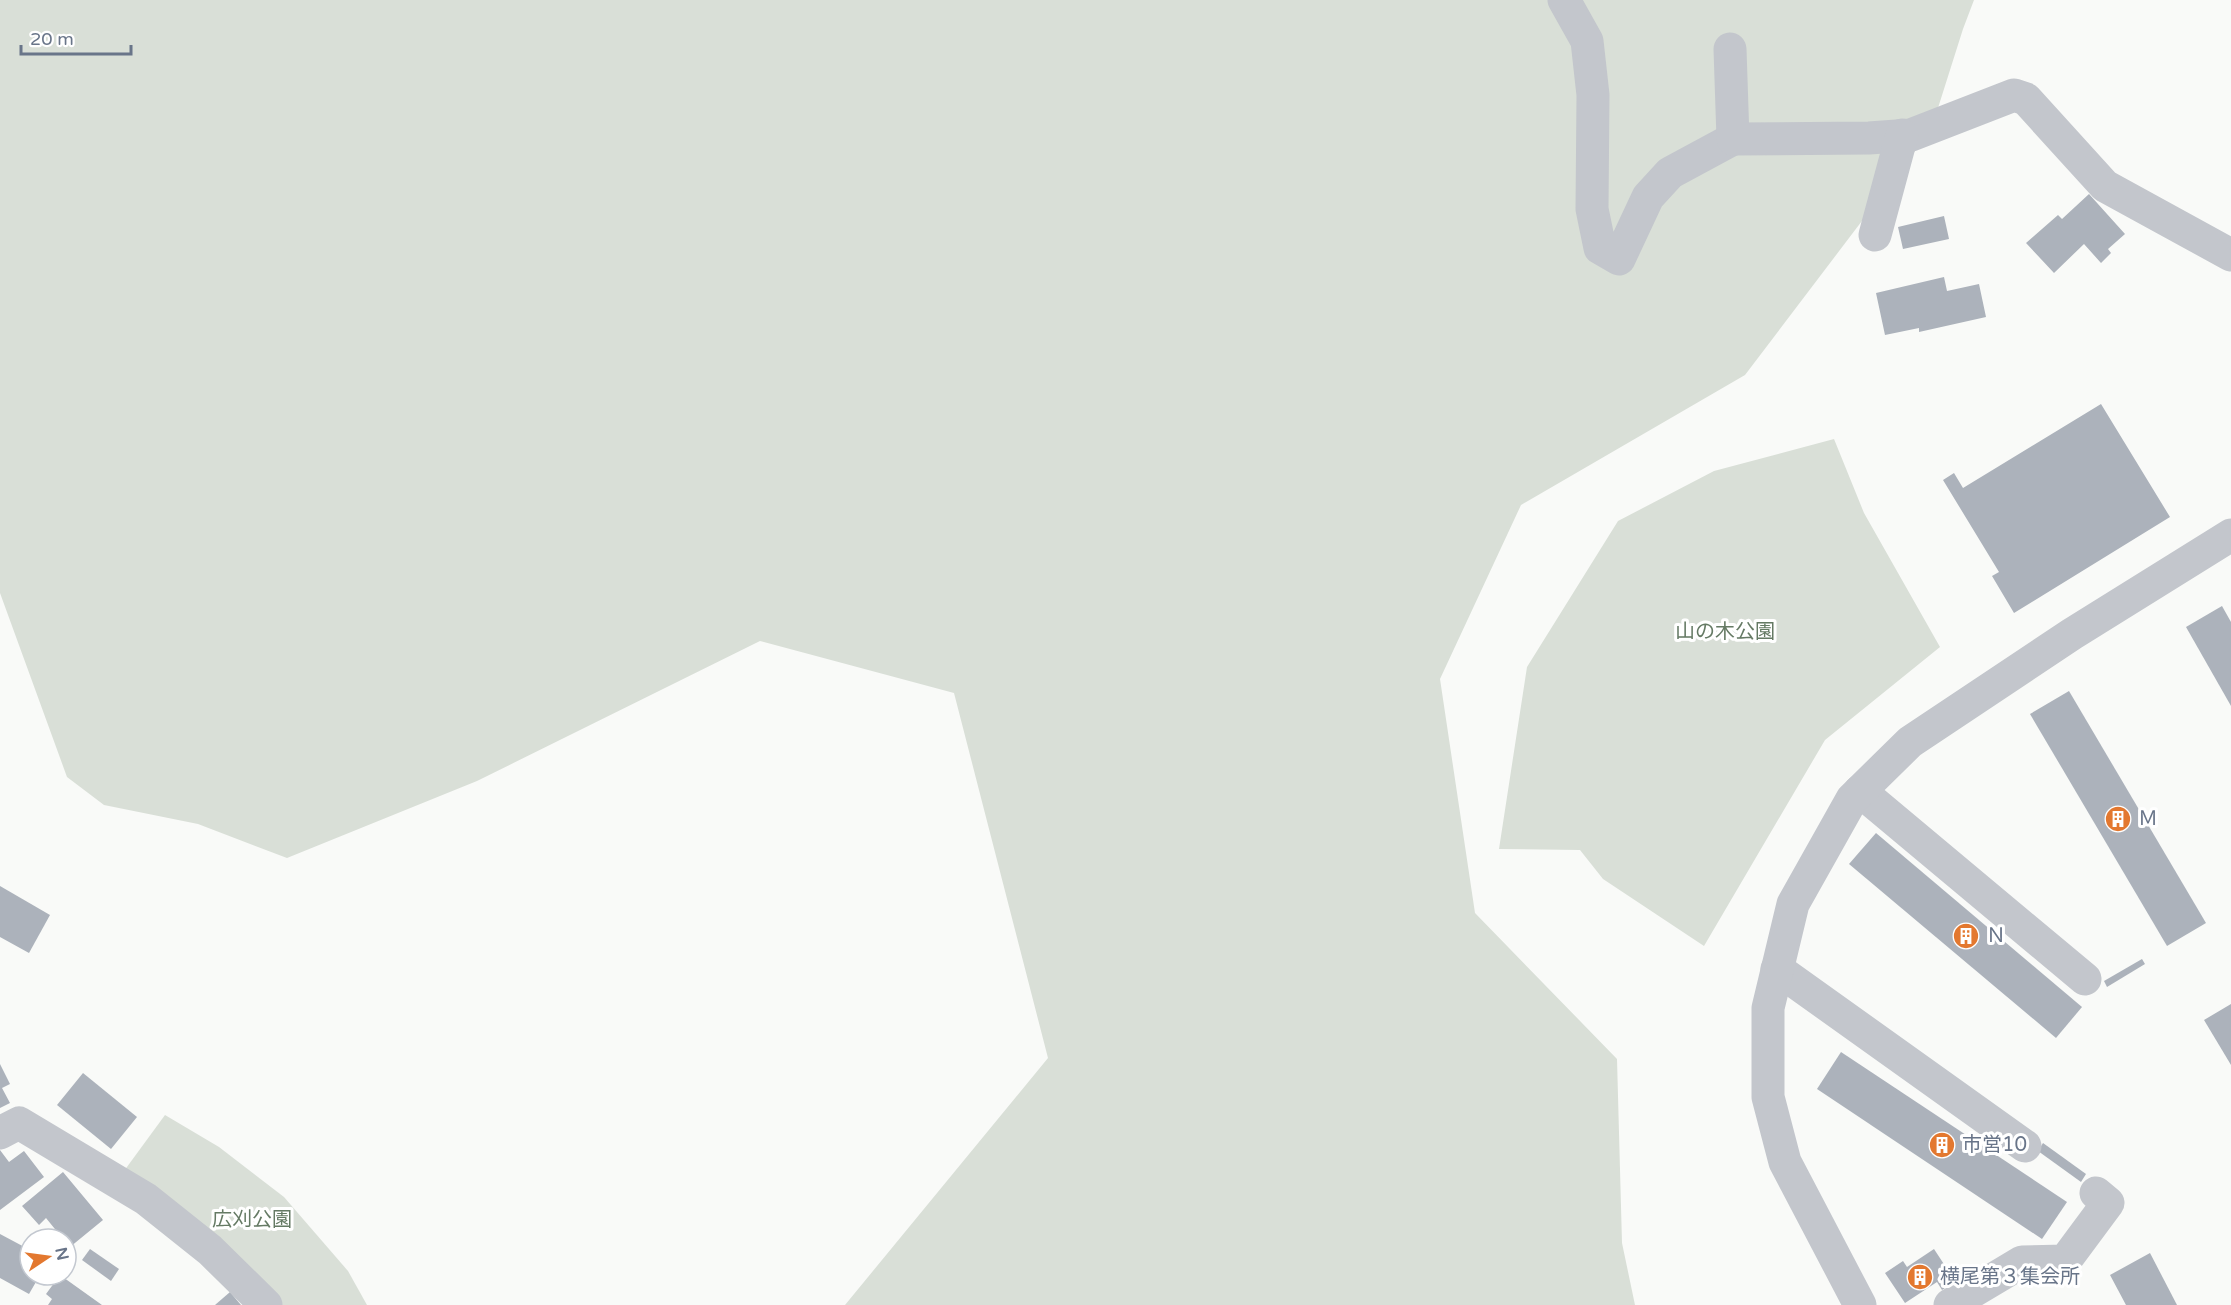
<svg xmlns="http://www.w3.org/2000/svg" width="2231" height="1305" viewBox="0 0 2231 1305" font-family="'Varela Round','Noto Sans JP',sans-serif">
<rect width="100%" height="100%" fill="#f9faf8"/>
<g fill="#d9dfd7">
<polygon points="0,0 1974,0 1963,29 1931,130 1745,375 1521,505 1440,679 1475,913 1617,1059 1622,1243 1635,1305 845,1305 1048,1058 954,693 760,641 477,781 287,858 198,824 104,805 67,777 0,593"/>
<polygon points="1834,439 1864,513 1940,647 1825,740 1704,946 1603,879 1580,850 1499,849 1527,667 1618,521 1714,471"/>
<polygon points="165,1115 219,1147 284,1197 348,1271 367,1305 278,1305 124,1171"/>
</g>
<g fill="#acb2bb">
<polygon points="2089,194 2125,234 2108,249 2111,253 2101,263 2084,244 2054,273 2026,243 2058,215 2062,219"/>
<polygon points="1944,216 1949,239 1903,249 1898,227"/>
<polygon points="1944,277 1947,291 1979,284 1986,317 1919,332 1919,328 1885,335 1876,293"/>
<polygon points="2101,404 2170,517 2014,613 1992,576 1999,572 1943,480 1954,473 1963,488"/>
<polygon points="2222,606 2231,622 2231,706 2186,627"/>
<polygon points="2069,691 2206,923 2167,946 2030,714"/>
<polygon points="1876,833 2082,1007 2056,1038 1849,864"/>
<polygon points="0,886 50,915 29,953 0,937"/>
<polygon points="2142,959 2145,964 2107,987 2104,981"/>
<polygon points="2231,1004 2231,1065 2204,1020"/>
<polygon points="1841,1052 2067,1202 2042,1239 1817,1089"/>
<polygon points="0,1064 10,1084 2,1088 10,1103 0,1108"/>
<polygon points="83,1073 137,1117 111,1149 57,1105"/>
<polygon points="2043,1143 2086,1174 2081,1182 2038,1151"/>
<polygon points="0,1150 9,1162 24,1151 44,1177 0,1210"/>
<polygon points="63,1172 103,1220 70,1247 66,1239 63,1239 46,1218 39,1225 22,1206"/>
<polygon points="0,1234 30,1250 30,1275 40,1275 29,1294 0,1278"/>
<polygon points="90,1249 119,1269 111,1281 82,1260"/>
<polygon points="1934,1249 1955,1281 1942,1290 1937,1282 1905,1303 1885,1273 1903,1261 1907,1267"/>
<polygon points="2150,1253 2177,1305 2126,1305 2110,1275"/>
<polygon points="60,1275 102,1305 48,1305 52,1299 46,1294"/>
<polygon points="230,1292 241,1305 215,1305"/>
</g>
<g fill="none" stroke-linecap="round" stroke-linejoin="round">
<g stroke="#c3c6cc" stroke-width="33">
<polyline points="1564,0 1587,41 1593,95 1592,209 1600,248 1619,259 1648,197 1670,173 1733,139"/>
<polyline points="1730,49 1733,139 1869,138 1911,135 2014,95 2026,99 2105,186 2231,255"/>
<polyline points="1875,235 1902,135"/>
<polyline points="1860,791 2085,979"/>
<polyline points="1777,969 2025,1146"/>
<polyline points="0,1133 19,1123 146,1199 210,1250 266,1305"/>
<polyline points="1860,1305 1785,1162 1768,1097 1768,1008 1793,904 1852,799 1910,742 2072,634 2231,535"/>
<polyline points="1950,1305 2022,1262 2065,1261 2108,1203 2096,1193"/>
</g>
</g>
<defs>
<g id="building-disc" transform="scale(1.35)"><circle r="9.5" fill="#e3782f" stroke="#fff"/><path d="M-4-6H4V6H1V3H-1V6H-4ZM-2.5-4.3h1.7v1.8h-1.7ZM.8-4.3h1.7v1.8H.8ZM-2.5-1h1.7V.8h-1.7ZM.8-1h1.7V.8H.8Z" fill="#fff"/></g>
</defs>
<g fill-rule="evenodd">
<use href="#building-disc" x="2118" y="819"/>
<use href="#building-disc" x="1966" y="936"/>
<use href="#building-disc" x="1942" y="1145"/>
<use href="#building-disc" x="1920" y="1277"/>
</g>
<g text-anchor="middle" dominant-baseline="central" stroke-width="6" stroke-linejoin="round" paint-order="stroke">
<g font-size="20" fill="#657a64" stroke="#fff">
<text x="1725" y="632">山の木公園</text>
<text x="252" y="1220">広刈公園</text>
</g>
<g font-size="20" fill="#697589" stroke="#fff" text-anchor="start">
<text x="2138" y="819">Ｍ</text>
<text x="1986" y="936">Ｎ</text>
<text x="1962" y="1145">市営10</text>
<text x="1940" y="1277">横尾第３集会所</text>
</g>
</g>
<g transform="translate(48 1257) rotate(77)"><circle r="28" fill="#ffffff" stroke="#c3c8d0" stroke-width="1.5"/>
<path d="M0-4.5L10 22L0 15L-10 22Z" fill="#e3782f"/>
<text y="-9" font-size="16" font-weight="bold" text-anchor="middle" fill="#697589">N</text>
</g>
<path d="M21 45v9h110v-9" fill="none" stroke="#697589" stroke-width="3"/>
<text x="30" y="45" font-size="18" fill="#697589" stroke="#ffffff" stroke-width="4.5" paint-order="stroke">20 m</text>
</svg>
